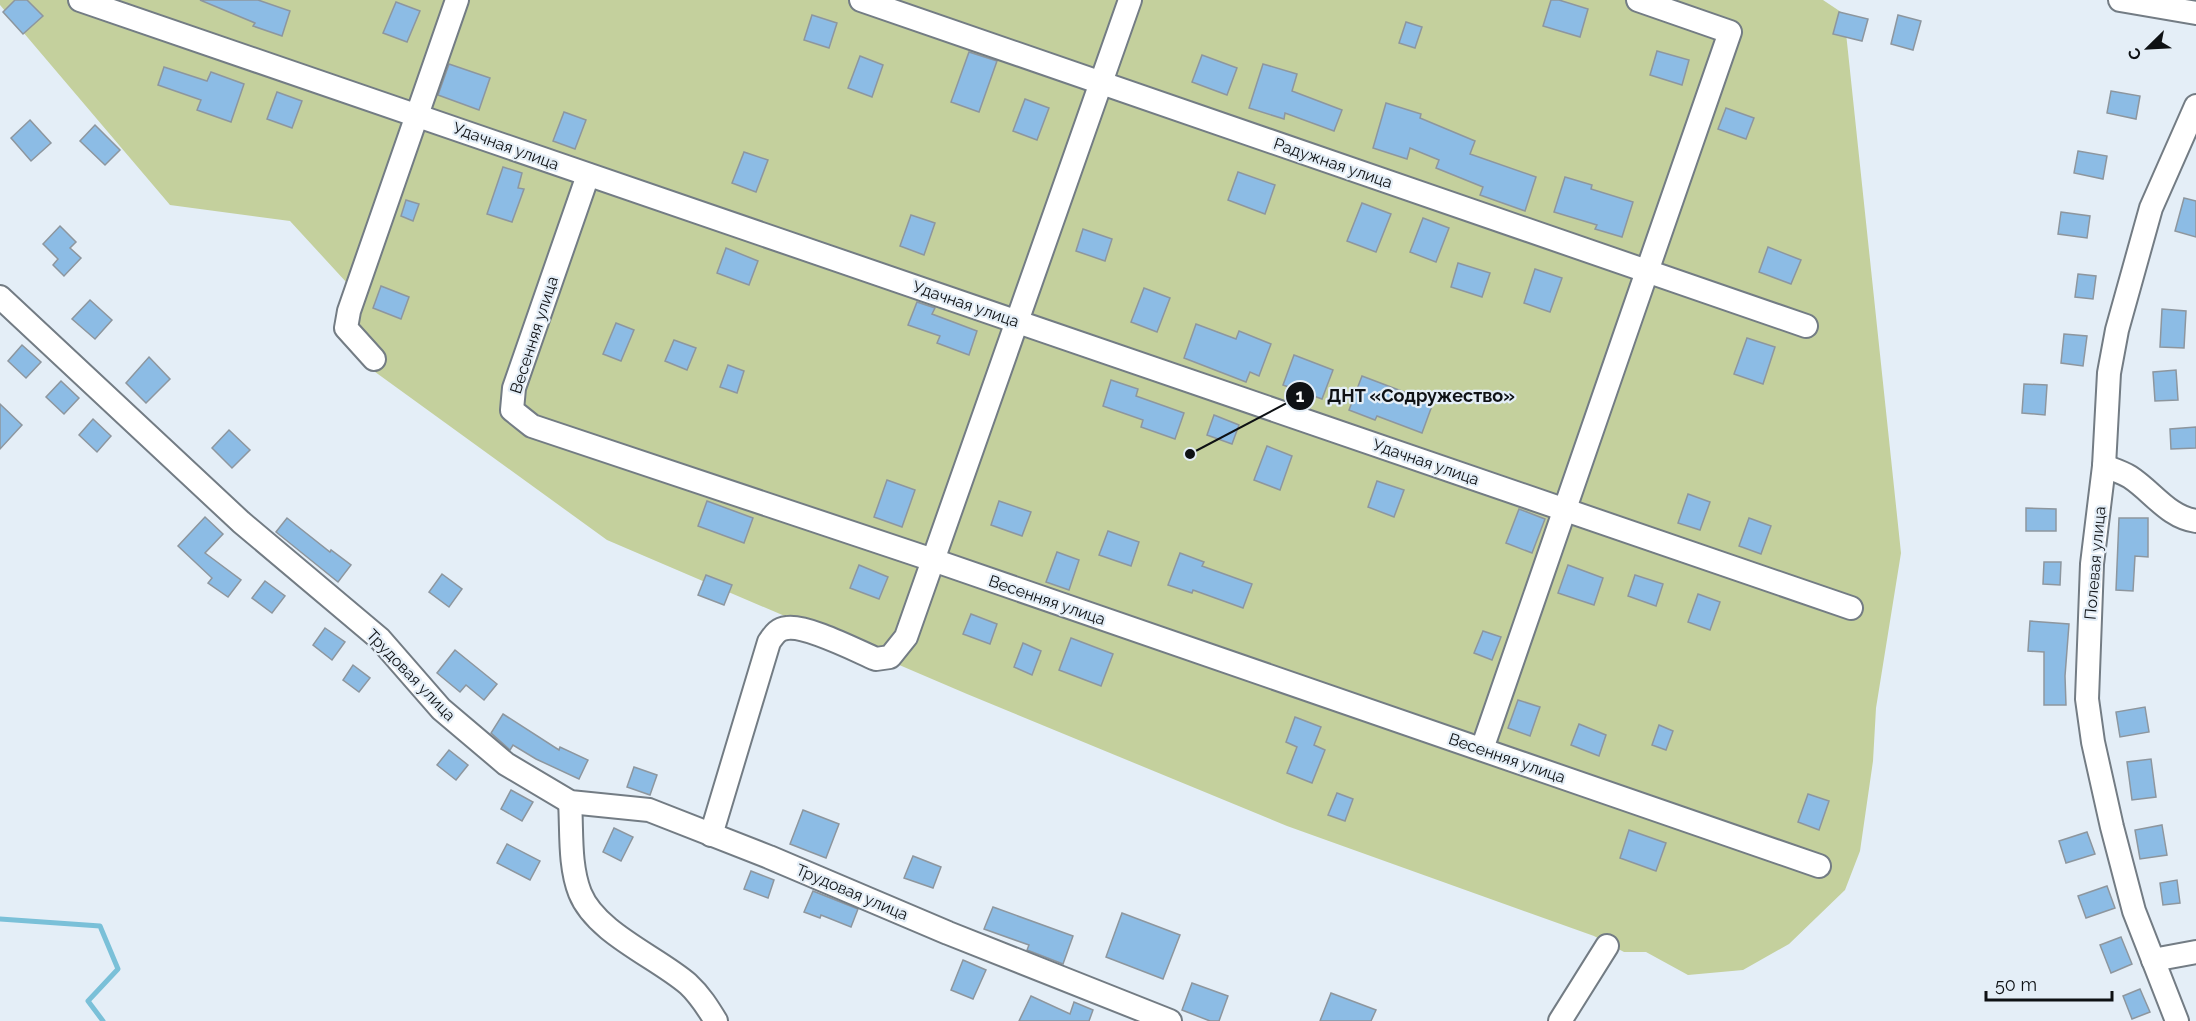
<svg xmlns="http://www.w3.org/2000/svg" width="2196" height="1021" viewBox="0 0 2196 1021" font-family="Raleway,sans-serif">
<rect width="100%" height="100%" fill="#e4eef7"/>
<polygon fill="#c4d09d" points="0,0 1823,0 1844,14 1901,553 1876,708 1873,761 1860,851 1845,890 1789,944 1743,970 1688,975 1646,952 1624,952 1594,936 1287,826 967,694 607,540 371,369 347,283 290,221 170,205 0,5"/>
<g fill="none" stroke-linecap="round" stroke-linejoin="round">
<polyline stroke="#7ac0d8" stroke-width="5" points="0,919 100,926 118,969 88,1001 103,1021"/>
</g>
<g fill="#8cbce5" stroke="#8d969e" stroke-width="1.5">
<polygon points="15,0 27,0 43,16 23,34 3,12"/>
<polygon points="200,0 258,0 290,11 282,36 253,26 255,23"/>
<polygon points="1551,0 1559,0 1588,9 1580,37 1543,26"/>
<polygon points="396,2 420,11 407,42 383,33"/>
<polygon points="1839,12 1868,19 1862,41 1833,34"/>
<polygon points="812,15 837,23 829,48 804,40"/>
<polygon points="1898,15 1921,21 1913,50 1891,44"/>
<polygon points="1406,22 1422,27 1415,48 1399,43"/>
<polygon points="1657,51 1689,60 1682,85 1650,75"/>
<polygon points="969,52 997,61 979,112 951,102"/>
<polygon points="1202,55 1237,68 1227,95 1192,82"/>
<polygon points="860,56 883,65 872,97 848,88"/>
<polygon points="449,64 490,78 479,110 438,95"/>
<polygon points="1263,64 1297,74 1292,91 1342,110 1334,131 1285,113 1284,119 1249,108"/>
<polygon points="164,67 207,81 211,72 244,84 231,122 197,110 201,100 158,85"/>
<polygon points="2111,91 2140,96 2136,119 2107,113"/>
<polygon points="277,92 302,101 292,128 267,119"/>
<polygon points="1025,99 1049,108 1037,140 1013,131"/>
<polygon points="1386,103 1421,114 1420,118 1475,141 1470,154 1536,177 1525,211 1480,195 1483,187 1436,168 1439,160 1410,148 1407,159 1373,148"/>
<polygon points="1726,108 1754,118 1746,139 1718,129"/>
<polygon points="564,112 586,120 575,149 553,141"/>
<polygon points="30,120 51,143 31,161 11,138"/>
<polygon points="95,125 120,150 105,165 80,141"/>
<polygon points="2078,151 2107,156 2103,179 2074,173"/>
<polygon points="744,152 768,160 756,192 732,183"/>
<polygon points="503,167 522,173 518,188 524,189 512,222 487,214"/>
<polygon points="1238,172 1275,185 1265,214 1228,200"/>
<polygon points="1565,177 1592,185 1591,189 1633,202 1622,237 1595,229 1597,225 1554,212"/>
<polygon points="2184,198 2196,201 2196,237 2175,231"/>
<polygon points="406,200 419,204 413,221 401,216"/>
<polygon points="1362,203 1391,214 1376,252 1347,241"/>
<polygon points="2061,212 2090,216 2087,238 2058,234"/>
<polygon points="911,215 935,223 924,255 900,246"/>
<polygon points="1423,218 1449,228 1436,262 1410,252"/>
<polygon points="60,226 76,242 70,248 81,258 64,276 53,265 58,259 43,244"/>
<polygon points="1083,229 1112,239 1105,261 1076,251"/>
<polygon points="1768,247 1801,260 1791,284 1759,272"/>
<polygon points="726,248 758,261 749,285 717,273"/>
<polygon points="1458,263 1490,273 1482,297 1451,287"/>
<polygon points="1535,269 1562,278 1550,312 1524,303"/>
<polygon points="2078,274 2096,276 2093,299 2075,297"/>
<polygon points="381,286 409,297 401,319 373,308"/>
<polygon points="1144,288 1170,298 1157,332 1131,322"/>
<polygon points="90,300 112,320 95,339 72,319"/>
<polygon points="917,302 935,308 932,314 977,331 969,355 937,343 940,336 908,325"/>
<polygon points="2162,309 2186,311 2184,348 2160,347"/>
<polygon points="616,323 634,330 621,361 603,354"/>
<polygon points="1196,324 1236,339 1239,331 1271,344 1259,376 1250,372 1246,382 1184,358"/>
<polygon points="2064,334 2087,336 2083,366 2061,363"/>
<polygon points="1747,338 1775,347 1763,384 1734,374"/>
<polygon points="674,340 696,348 687,370 665,361"/>
<polygon points="22,345 41,362 26,378 8,361"/>
<polygon points="1294,355 1333,370 1322,399 1283,385"/>
<polygon points="149,357 170,379 146,403 126,383"/>
<polygon points="728,365 744,371 737,393 720,387"/>
<polygon points="2176,370 2178,400 2155,401 2153,372"/>
<polygon points="1362,376 1433,403 1422,433 1377,416 1375,420 1349,410"/>
<polygon points="1111,380 1138,389 1136,396 1184,413 1175,439 1141,427 1143,420 1103,406"/>
<polygon points="61,381 79,398 64,414 46,397"/>
<polygon points="2024,384 2047,385 2045,415 2022,413"/>
<polygon points="0,404 22,425 0,449"/>
<polygon points="1214,415 1239,425 1232,444 1207,435"/>
<polygon points="93,419 111,436 97,452 79,435"/>
<polygon points="2196,427 2196,448 2171,449 2170,429"/>
<polygon points="229,430 250,450 232,468 212,448"/>
<polygon points="1267,446 1292,456 1280,490 1254,480"/>
<polygon points="887,480 915,490 902,527 874,517"/>
<polygon points="1377,481 1404,490 1394,517 1368,507"/>
<polygon points="1688,494 1710,502 1700,530 1678,523"/>
<polygon points="707,501 753,518 744,543 698,526"/>
<polygon points="999,501 1031,512 1022,536 991,525"/>
<polygon points="2026,508 2056,509 2056,531 2026,531"/>
<polygon points="1519,509 1545,519 1532,553 1506,543"/>
<polygon points="205,517 223,534 205,553 241,580 228,597 208,583 212,578 178,546"/>
<polygon points="287,518 330,552 331,550 351,565 338,582 276,532"/>
<polygon points="1749,518 1771,526 1761,554 1739,546"/>
<polygon points="2119,518 2148,518 2148,557 2135,556 2133,591 2116,590"/>
<polygon points="1108,531 1139,542 1131,566 1099,555"/>
<polygon points="1057,552 1079,560 1069,590 1046,582"/>
<polygon points="1180,553 1204,562 1202,566 1252,584 1243,608 1193,590 1192,593 1168,585"/>
<polygon points="2044,562 2061,562 2060,585 2043,584"/>
<polygon points="859,565 888,577 879,599 850,588"/>
<polygon points="1568,565 1603,578 1594,605 1558,593"/>
<polygon points="442,574 462,589 449,607 429,592"/>
<polygon points="706,575 732,585 724,605 698,595"/>
<polygon points="1635,575 1663,584 1656,606 1628,596"/>
<polygon points="265,581 285,596 272,613 252,598"/>
<polygon points="1698,594 1720,602 1710,630 1688,622"/>
<polygon points="971,614 997,624 990,644 963,634"/>
<polygon points="2030,621 2069,624 2065,676 2066,705 2044,705 2044,652 2028,651"/>
<polygon points="325,628 345,642 332,660 313,645"/>
<polygon points="1483,631 1501,637 1492,660 1474,653"/>
<polygon points="1071,638 1113,654 1101,686 1059,670"/>
<polygon points="1023,643 1041,651 1032,675 1014,667"/>
<polygon points="455,650 497,684 484,700 466,685 460,692 437,673"/>
<polygon points="353,665 370,678 359,692 343,680"/>
<polygon points="1518,700 1540,707 1530,736 1508,728"/>
<polygon points="2145,707 2149,732 2120,737 2116,712"/>
<polygon points="503,714 559,750 560,747 588,760 579,779 536,759 513,745 510,750 491,733"/>
<polygon points="1295,717 1321,727 1314,745 1325,750 1312,783 1287,773 1297,747 1286,742"/>
<polygon points="1579,724 1606,735 1599,756 1571,745"/>
<polygon points="1659,725 1673,731 1666,750 1652,745"/>
<polygon points="449,750 468,765 456,780 437,765"/>
<polygon points="2151,759 2156,797 2132,800 2127,762"/>
<polygon points="634,767 657,775 650,795 627,787"/>
<polygon points="511,790 533,802 522,821 501,809"/>
<polygon points="1337,793 1353,799 1345,821 1328,815"/>
<polygon points="1808,794 1829,801 1819,830 1798,822"/>
<polygon points="803,810 839,824 826,858 790,844"/>
<polygon points="2162,825 2167,855 2140,859 2135,830"/>
<polygon points="614,828 633,837 621,861 603,852"/>
<polygon points="1629,830 1666,843 1656,871 1620,858"/>
<polygon points="2087,832 2095,854 2066,863 2059,841"/>
<polygon points="507,844 540,861 530,880 497,863"/>
<polygon points="913,856 941,867 933,888 904,878"/>
<polygon points="751,871 774,880 768,898 744,889"/>
<polygon points="2177,880 2180,903 2163,905 2160,883"/>
<polygon points="2107,886 2115,908 2086,918 2078,896"/>
<polygon points="813,891 858,909 851,927 821,915 820,918 804,912"/>
<polygon points="993,907 1073,936 1063,964 1027,950 1029,945 984,929"/>
<polygon points="1122,913 1180,935 1163,979 1106,957"/>
<polygon points="2121,937 2132,964 2111,973 2100,945"/>
<polygon points="963,960 986,970 973,999 951,990"/>
<polygon points="1192,983 1228,996 1219,1021 1210,1021 1182,1010"/>
<polygon points="2140,989 2150,1012 2132,1019 2123,996"/>
<polygon points="1331,993 1376,1010 1371,1021 1320,1021"/>
<polygon points="1031,996 1070,1014 1074,1002 1093,1010 1089,1021 1019,1021"/>
</g>
<g fill="none" stroke-linecap="round" stroke-linejoin="round">
<g stroke="#737c84" stroke-width="26">
<g id="minor">
<polyline points="80,0 1851,608"/>
<polyline points="861,0 1806,326"/>
<polyline points="2120,0 2196,13"/>
<polyline points="588,175 514,388 512,410 532,426 933,560 1819,866"/>
<polyline points="0,297 241,522 380,639 441,709 506,764 570,802 649,810 769,857 948,933 1170,1021"/>
<polyline points="374,359 346,328 349,311 457,0"/>
<path d="M2104,466C2112,469 2122,472 2130,477C2153,492 2168,517 2196,521"/>
<path d="M1482,749C1563,510 1648,271 1730,32L1638,0"/>
<path d="M570,802C572,831 569,865 580,893C596,933 657,957 688,984C700,995 708,1008 716,1021"/>
<path d="M711,835L769,642C774,635 777,629 787,628C807,625 855,650 876,659L890,657L906,637L1130,0"/>
<polyline points="2153,960 2196,952"/>
<polyline points="1560,1021 1607,946"/>
<polyline points="2177,1021 2134,911 2112,827 2093,742 2087,699 2092,564 2104,466 2109,373 2117,330 2151,208 2196,106"/>
</g>
</g>
<use href="#minor" stroke="#fff" stroke-width="22"/>
</g>
<g text-anchor="middle" dominant-baseline="central" stroke-width="4.5" stroke-linejoin="round" paint-order="stroke">
<g font-size="16" fill="#0e1114" stroke="#e4eef7">
<text transform="translate(506 146) rotate(20)">Удачная улица</text>
<text transform="translate(1333 163) rotate(19)">Радужная улица</text>
<text transform="translate(966 304) rotate(19)">Удачная улица</text>
<text transform="translate(534 335) rotate(-72)">Весенняя улица</text>
<text transform="translate(1426 462) rotate(19)">Удачная улица</text>
<text transform="translate(2095 563) rotate(-85)">Полевая улица</text>
<text transform="translate(1047 600) rotate(19)">Весенняя улица</text>
<text transform="translate(411 675) rotate(46)">Трудовая улица</text>
<text transform="translate(1507 758) rotate(19)">Весенняя улица</text>
<text transform="translate(852 892) rotate(23)">Трудовая улица</text>
</g>
</g>
<path fill="none" stroke="#0e1114" stroke-width="2" d="M1190 454L1300 396"/>
<g fill="#0e1114" stroke="#e4eef7" stroke-width="2">
<circle cx="1190" cy="454" r="6"/>
<circle cx="1300" cy="396" r="15"/>
</g>
<g font-size="18" text-anchor="middle" font-weight="bold" fill="#fff">
<text x="1300" y="402">1</text>
</g>
<g font-size="18" text-anchor="middle" font-weight="bold" fill="#0e1114" stroke="#e4eef7" stroke-width="4.5" stroke-linejoin="round" paint-order="stroke">
<text x="1421" y="402">ДНТ «Содружество»</text>
</g>
<g transform="translate(2148 48) rotate(246)" stroke="#e4eef7" stroke-width="4.5" paint-order="stroke">
<path d="M0-4.5L10 22L0 15L-10 22Z" fill="#0e1114"/>
<text y="-9" font-size="16" font-weight="bold" text-anchor="middle" fill="#0e1114">С</text>
</g>
<path d="M1986 991v9h126v-9" fill="none" stroke="#0e1114" stroke-width="3"/>
<text x="1995" y="991" font-size="18" fill="#0e1114" stroke="#e4eef7" stroke-width="4.5" paint-order="stroke">50 m</text>
</svg>
